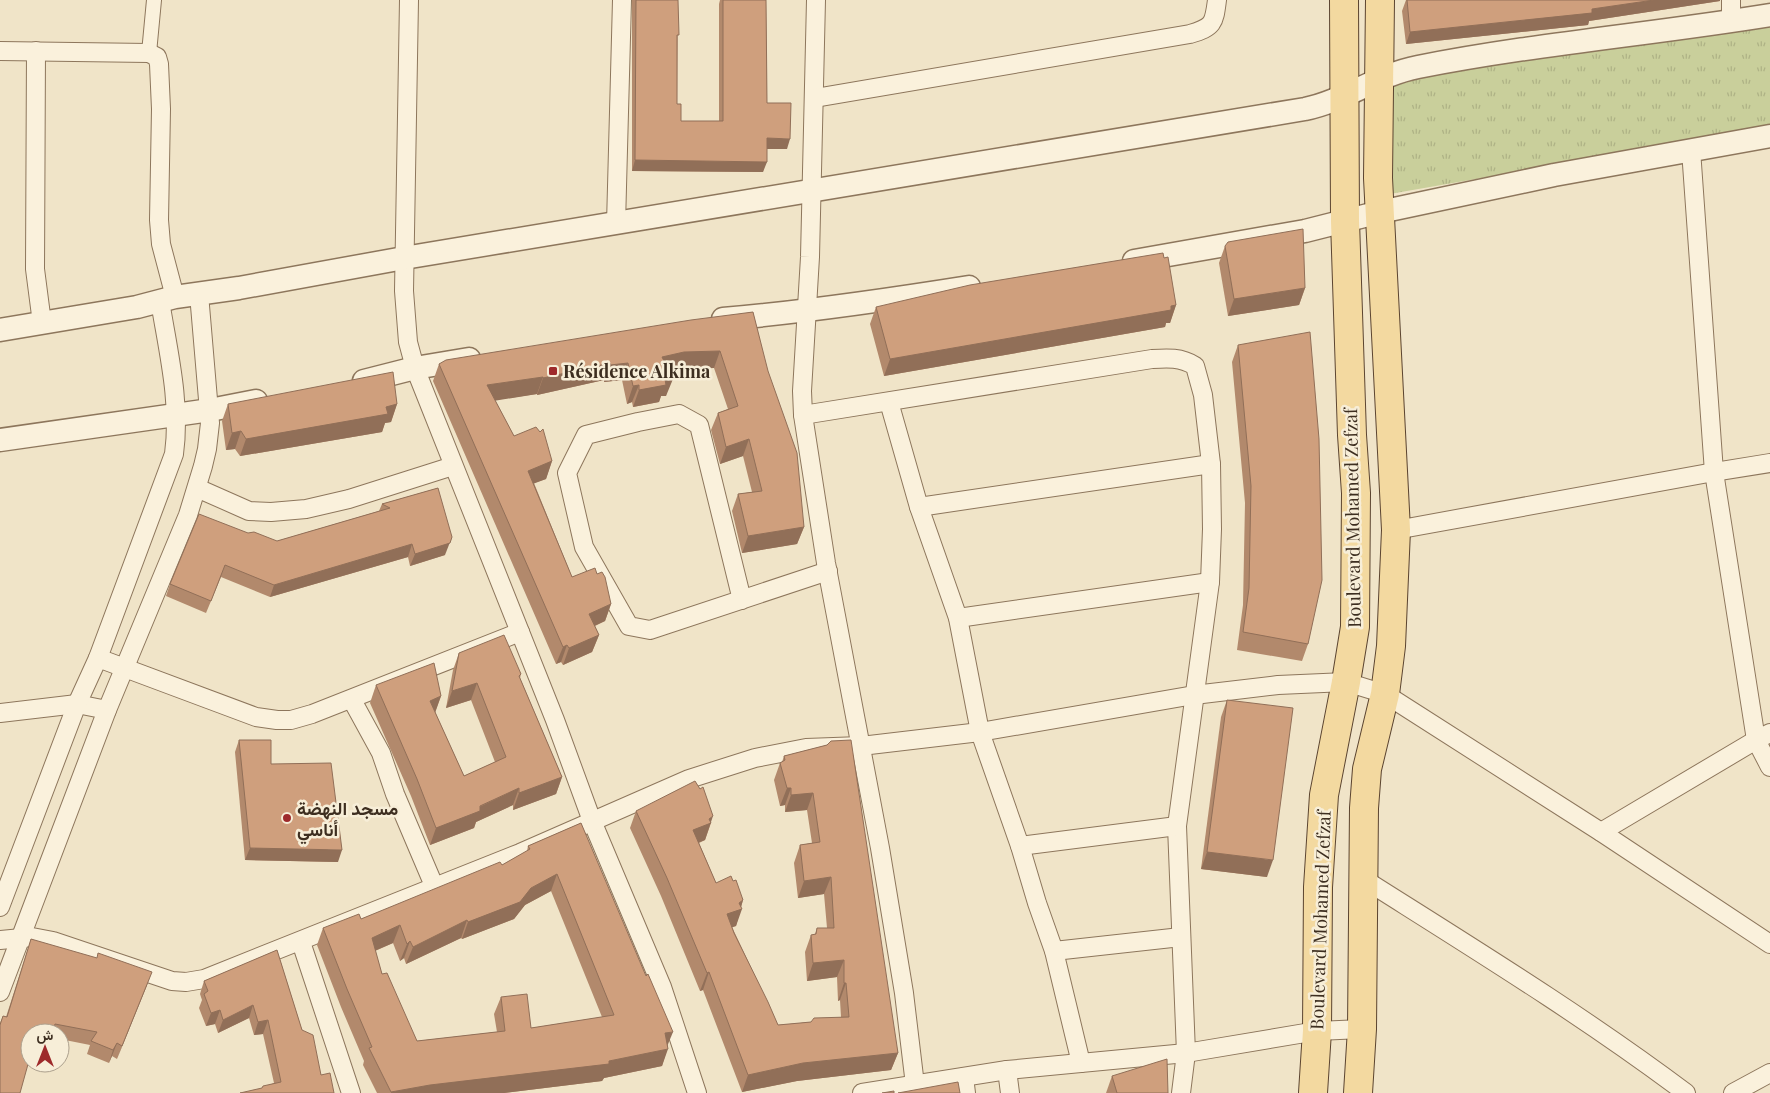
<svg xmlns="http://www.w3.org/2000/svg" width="1770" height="1093" viewBox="0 0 1770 1093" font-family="'Playfair Display',Vazirmatn,serif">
<defs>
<pattern id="grass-tufts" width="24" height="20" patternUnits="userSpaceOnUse" patternTransform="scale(1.25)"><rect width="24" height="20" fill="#c9cf9b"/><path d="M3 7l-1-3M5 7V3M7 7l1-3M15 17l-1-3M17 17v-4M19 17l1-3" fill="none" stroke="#aeb285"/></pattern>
</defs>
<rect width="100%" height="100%" fill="#f0e4c8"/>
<polygon fill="url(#grass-tufts)" points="1770,4 1770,128 1384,195 1383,70 1717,11"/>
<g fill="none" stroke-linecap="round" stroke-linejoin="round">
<g stroke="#8d765c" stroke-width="16">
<polyline id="pedestrian" points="149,53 154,0"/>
</g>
<g stroke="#8d765c" stroke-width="20">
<g id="minor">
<polyline points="409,0 404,291 408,342 415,368 555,720 592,821 662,987 697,1093"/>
<polyline points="816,0 810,257 802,391 803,415 826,563 880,848 904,993 915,1085"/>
<polyline points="1731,0 1731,21"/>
<polyline points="0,51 149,53 157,57 159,64 161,109 159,220 161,244 175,297"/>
<polyline points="36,51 35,269 42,323"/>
<path d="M815,98L1190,34C1214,27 1214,23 1217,0"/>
<polyline points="1691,150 1714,472 1756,740 1770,767"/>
<polyline points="616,224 622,0"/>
<polyline points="889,402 919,507 958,618 980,732 1020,846 1037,903 1054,951 1081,1063"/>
<path d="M803,415L1152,359C1167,358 1181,357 1195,366L1203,395L1211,464L1212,529L1210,582L1177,826L1186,1053L1181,1093"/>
<polyline points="197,488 249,511 271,512 306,509 349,499 453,466"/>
<polyline points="919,507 1211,464"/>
<polyline points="1396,530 1714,472 1770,463"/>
<polyline points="742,600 699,425 679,414 638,422 586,435 567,473 584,547 629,626 650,630 828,571"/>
<polyline points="958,618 1210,582"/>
<polyline points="98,658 256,717 277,720 291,720 312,714 520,632"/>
<polyline points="352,700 381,753 395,794 435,888"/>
<polyline points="0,713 77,704 107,710"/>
<polyline points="1601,832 1756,740 1770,733"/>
<polyline points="1020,846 1177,826"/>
<path d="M1362,878C1471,947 1582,1015 1686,1093"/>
<path d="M0,907L77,704L98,658L174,454C181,402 168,351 160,301"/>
<polyline points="0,940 32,937 53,941 172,981 186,982 204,979 520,853 689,779 755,758 806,748 861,746 980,732 1194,695 1278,685 1346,682 1385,694 1601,832 1770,944"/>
<polyline points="301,942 351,1093"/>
<polyline points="1054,951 1181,937"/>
<polyline points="0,992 107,710 188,515 203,466 207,449 210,423 199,294"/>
<polyline points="1007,1070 1010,1093"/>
<polyline points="964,1077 966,1093"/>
<polyline points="862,1093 1007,1070 1186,1053 1317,1031 1362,1029"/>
<polyline points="1733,1093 1770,1073"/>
</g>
</g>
<g stroke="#8d765c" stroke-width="25">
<g id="tertiary">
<polyline points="1134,261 1305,231 1380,212 1554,175 1770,136"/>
<path d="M723,319C806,312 887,300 969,287"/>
<path d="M0,330L137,307L175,297L239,288L404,258L1305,109C1344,101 1377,75 1418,67C1534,44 1653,34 1770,15"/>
<polyline points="364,381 415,368 469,359"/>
<polyline points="0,440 210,410 256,401"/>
</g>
</g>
<g stroke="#5b4430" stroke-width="30">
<g id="primary">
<polyline points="1313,1093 1317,1031 1318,887 1324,795 1346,682 1355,627 1356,493 1352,435 1345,221 1344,0"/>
<polyline points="1358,1093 1362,1029 1364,808 1367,769 1385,694 1391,646 1396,530 1378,178 1380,0"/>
</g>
</g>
<use href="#pedestrian" stroke="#faf1dc" stroke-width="14"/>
<use href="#minor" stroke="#faf1dc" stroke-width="18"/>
<use href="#tertiary" stroke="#faf1dc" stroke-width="22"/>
<use href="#primary" stroke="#f3d9a0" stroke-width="28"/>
</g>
<g fill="#b2896c" fill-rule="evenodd">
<polygon points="632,0 678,0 677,104 681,121 719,121 719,4 720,0 766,0 767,103 787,149 767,149 763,172 632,171"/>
<polygon points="1406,0 1720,0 1720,1 1589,21 1588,25 1406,44 1402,11"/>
<polygon points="1225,246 1305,288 1299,305 1228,316 1219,263"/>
<polygon points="1176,305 1170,323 1166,323 1165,327 884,376 870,324 876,307"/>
<polygon points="753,312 804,527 797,544 742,553 732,511 738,494 752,492 743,456 720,464 711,430 718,413 728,409 714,368 678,369 669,371 666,396 661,396 659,402 633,407 632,402 627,404 622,380 604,382 604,380 537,395 537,394 495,400 514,436 552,461 546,479 534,483 572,577 611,604 605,621 595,626 599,635 592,652 563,665 561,662 556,664 433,381 439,364"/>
<polygon points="1238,345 1308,644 1302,661 1237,650 1243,605 1245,503 1232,362"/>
<polygon points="228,404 397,404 391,422 385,423 382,432 240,456 235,449 226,450 222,421"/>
<polygon points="438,488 445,555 410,566 408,557 270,597 221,577 206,613 166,596 170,584 277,541 379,511 382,504"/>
<polygon points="459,653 521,674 520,678 562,777 556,794 513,810 513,805 476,822 474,828 430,845 411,796 370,703 376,685 441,696 435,712 464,776 495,762 471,700 446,708 453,670"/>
<polygon points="1227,700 1267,877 1201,869 1221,717"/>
<polygon points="239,740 338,862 245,860 235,752"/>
<polygon points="827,745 898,1053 891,1070 797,1081 742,1092 703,990 700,991 661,896 630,828 636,811 711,822 711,823 705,840 699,843 716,883 743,900 736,926 732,927 778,1025 811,1022 841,1017 840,1000 838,1001 837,977 807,981 805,952 811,935 815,934 817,928 827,928 824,894 798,898 794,863 800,845 812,843 807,810 785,812 785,805 780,806 774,780 780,763 782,762 784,756"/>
<path d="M581,823L668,1046L662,1066L604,1078L602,1081L504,1093H377L363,1065L364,1061L341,1007L317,945L323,928L361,919L502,865L527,851L528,846ZM551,891L602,1017L531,1028L501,997L494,1014L497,1032L417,1041L382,974L375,951L393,943L400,961L404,958L406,964L461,938L462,939L514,919L525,905Z"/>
<polygon points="31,939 147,985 117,1059 112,1056 109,1063 87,1054 90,1045 60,1039 60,1033 30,1033 0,1093 0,1023 3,1016 6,1017"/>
<polygon points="277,950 302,1030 321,1075 262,1088 274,1083 263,1034 254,1035 249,1018 218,1033 215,1024 206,1026 199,1008 202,1000 200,994 204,981"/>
<polygon points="1112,1076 1168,1093 1106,1093"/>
</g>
<g fill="#916f58">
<polygon points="1654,0 1720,0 1720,1 1589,21 1588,25 1406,44 1410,32 1592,9"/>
<polygon points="767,138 790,139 787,149 763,149"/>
<polygon points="635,160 767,162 763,172 632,171"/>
<polygon points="1305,288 1299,305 1228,316 1234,299"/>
<polygon points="1176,305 1170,323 1166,323 1165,327 884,376 890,359"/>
<polygon points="720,351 714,368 678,369 655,374 662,357 684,352"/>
<polygon points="610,363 604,380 537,395 543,378"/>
<polygon points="628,363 622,380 604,382 610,365"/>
<polygon points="543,377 537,394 481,403 487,385"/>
<polygon points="665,379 673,379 666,396 661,396 659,402 633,407 639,390"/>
<polygon points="639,385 632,402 627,404 633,386"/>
<polygon points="397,404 391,422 385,423 382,432 240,456 246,439"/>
<polygon points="241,431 235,449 226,450 232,433"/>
<polygon points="749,439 743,456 720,464 726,447"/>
<polygon points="552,461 546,479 522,488 528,471"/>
<polygon points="804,527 797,544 742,553 748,536"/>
<polygon points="452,537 445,555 410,566 415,554"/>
<polygon points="412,544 408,557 270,597 274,585"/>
<polygon points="611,604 605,621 583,631 589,614"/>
<polygon points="599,635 592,652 563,665 569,648"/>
<polygon points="567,645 561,662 556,664 563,647"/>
<polygon points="477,683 471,700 446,708 452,691"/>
<polygon points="441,696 435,713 430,701"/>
<polygon points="562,777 556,794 513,810 519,793"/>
<polygon points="519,788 513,805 476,822 474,828 430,845 436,828"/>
<polygon points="787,788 791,788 785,805 780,806"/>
<polygon points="813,793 807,810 785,812 791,795"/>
<polygon points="713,816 705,840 687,847 693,830"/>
<polygon points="250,848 342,850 338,862 245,860"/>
<polygon points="1207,852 1273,860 1267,877 1201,869"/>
<polygon points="557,874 551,891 525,905 514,919 462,939 468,922"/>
<polygon points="831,877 824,894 798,898 804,881"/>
<polygon points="743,900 740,910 742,909 736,926 721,931 727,914"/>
<polygon points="467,920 461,938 406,964 413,947"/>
<polygon points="400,925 393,943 365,955 372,938"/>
<polygon points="410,941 404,958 400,961 407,944"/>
<polygon points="844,960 837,977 807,981 813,963"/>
<polygon points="152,972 147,985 117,1059 122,1046"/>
<polygon points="709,972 703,990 700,991 707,973"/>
<polygon points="844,983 846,983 840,1000 838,1001"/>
<polygon points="253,1005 249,1018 218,1033 223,1020"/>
<polygon points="220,1010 215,1024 206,1026 211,1013"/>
<polygon points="268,1020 263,1034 254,1035 258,1022"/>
<polygon points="673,1032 666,1049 665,1033"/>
<polygon points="117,1043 112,1056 109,1063 113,1050"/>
<polygon points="668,1049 662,1066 604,1078 602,1081 504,1093 391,1093 391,1092 430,1085 609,1061"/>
<polygon points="898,1053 891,1070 797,1081 742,1092 748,1075 803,1063"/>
</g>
<g fill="#cf9f7d" stroke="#916f58" fill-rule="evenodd">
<polygon points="636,0 678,0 679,35 677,35 677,104 681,104 681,121 723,121 723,0 766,0 767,103 791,103 790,139 767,138 767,162 635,160"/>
<polygon points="1407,0 1654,0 1592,9 1592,13 1410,32"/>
<polygon points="1303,229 1305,288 1234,299 1225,246 1228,242"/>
<polygon points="1163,253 1164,258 1168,257 1176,305 1171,306 1171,310 890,359 876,307 970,285"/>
<polygon points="753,312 768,371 797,453 804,527 748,536 738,494 762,491 749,439 726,447 718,413 738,406 720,351 684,352 662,357 673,379 665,379 666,385 639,390 639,385 633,386 628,363 610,365 610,363 543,378 543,377 487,385 514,436 536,427 540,432 543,429 552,461 528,471 572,577 595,568 597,574 602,572 605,577 611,604 589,614 599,635 569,648 567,645 563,647 439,364 446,360 691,320"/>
<polygon points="1310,332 1319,439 1322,580 1308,644 1243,632 1249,588 1251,486 1238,345"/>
<polygon points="393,372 397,404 386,407 388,414 246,439 241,431 232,433 228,404"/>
<polygon points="438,488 452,537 450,543 415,554 412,544 274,585 225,565 211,601 170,584 199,514 248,533 254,532 277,541 390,508 382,504"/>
<polygon points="504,635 521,674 519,676 562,777 519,793 519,788 480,806 480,811 436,828 417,779 376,685 434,663 441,696 430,701 464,776 506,757 477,683 452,691 459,653"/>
<polygon points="1227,700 1293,708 1273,860 1207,852"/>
<polygon points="239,740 271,740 271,764 331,763 342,850 250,848"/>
<polygon points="851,740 898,1053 803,1063 748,1075 709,972 707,973 667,878 636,811 695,781 700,789 703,787 713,816 709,819 711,823 693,830 716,883 731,876 733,881 736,880 743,900 739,903 742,909 727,914 734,933 768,1002 778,1025 811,1022 814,1018 849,1017 846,983 844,983 844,960 813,963 811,935 816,934 817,928 834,928 831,877 804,881 800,845 820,842 813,793 791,795 791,788 787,788 780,763 785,760 784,756 827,745 831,741"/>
<path d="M581,823L646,976L648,974L673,1032L665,1033L668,1049L609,1061V1064L430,1085L391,1092L369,1048L372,1047L347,989L323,928L359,914L361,919L500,862L502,865L530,849L528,846ZM557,874L614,1015L531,1028L527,994L501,997L505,1031L417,1041L387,973L382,974L372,938L400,925L407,944L410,941L413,947L467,920L468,922L520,902L531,888Z"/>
<polygon points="31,939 97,958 98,953 152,972 122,1046 117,1043 113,1050 91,1041 97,1032 55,1024 53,1030 39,1027 37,1033 30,1033 30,1057 20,1093 0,1093 0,1025 3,1016 7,1017"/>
<polygon points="277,950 302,1030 313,1035 321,1075 330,1073 334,1093 240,1093 262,1088 263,1086 281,1082 268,1020 258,1022 253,1005 223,1020 220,1010 211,1013 204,994 208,991 204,981"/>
<polygon points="1167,1059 1168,1093 1117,1093 1112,1076"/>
<polygon points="958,1082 960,1093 898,1093"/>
<polygon points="894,1091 894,1093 882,1093"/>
</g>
<g fill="#9e2a2b" stroke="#f7eed8" stroke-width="2">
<rect x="548" y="366" width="10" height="10" rx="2.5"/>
<circle cx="287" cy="818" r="5"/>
</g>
<g text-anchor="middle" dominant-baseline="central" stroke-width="5" stroke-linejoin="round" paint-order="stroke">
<g font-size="18" font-weight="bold" fill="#3d2e20" stroke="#f7eed8" text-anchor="start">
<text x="563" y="371">Résidence Alkima</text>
<text x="297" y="808">مسجد النهضة<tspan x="297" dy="21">أناسي</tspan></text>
</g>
<g font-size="18" fill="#3d2e20" stroke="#f7eed8">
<text transform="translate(1352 518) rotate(-91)">Boulevard Mohamed Zefzaf</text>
<text transform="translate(1320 920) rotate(-88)">Boulevard Mohamed Zefzaf</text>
</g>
</g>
<g transform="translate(45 1048)"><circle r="24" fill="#f7eed8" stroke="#ada18e"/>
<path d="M0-4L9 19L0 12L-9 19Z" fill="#9e2a2b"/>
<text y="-8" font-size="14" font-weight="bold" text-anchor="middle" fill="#3d2e20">ش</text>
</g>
</svg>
